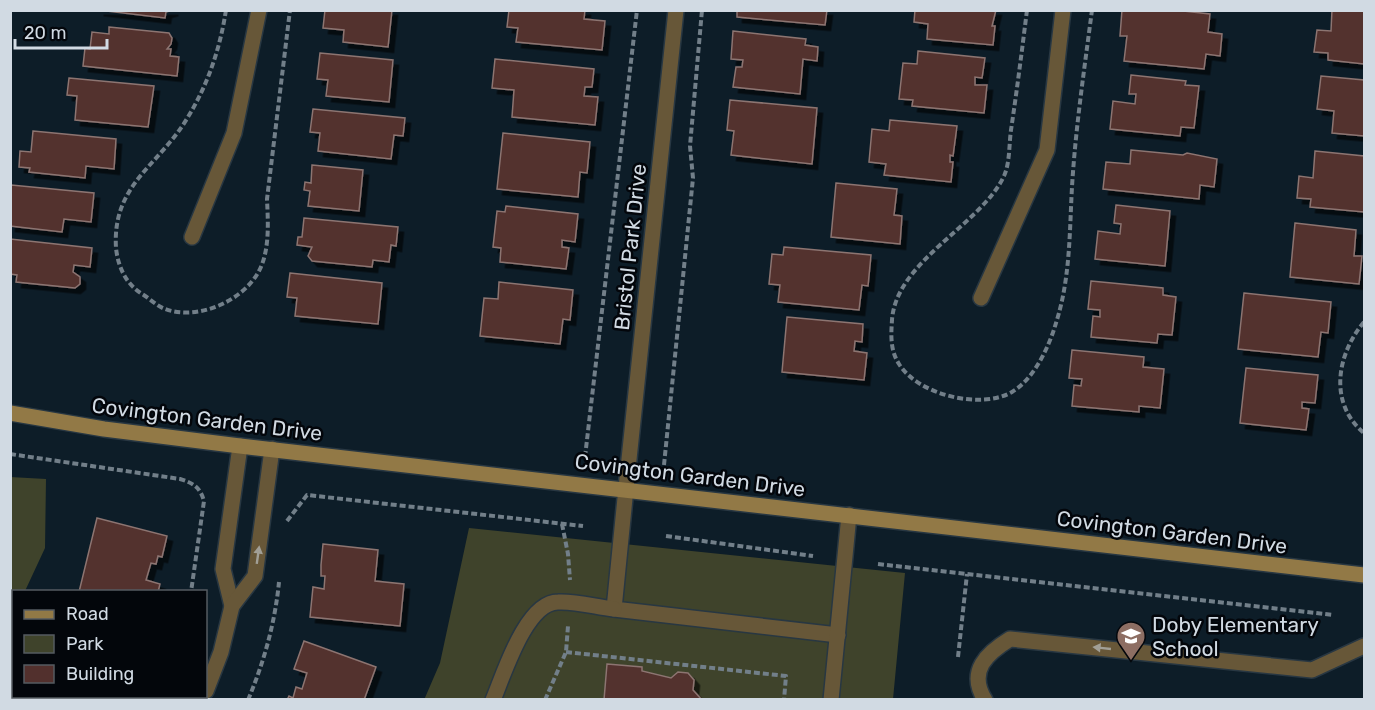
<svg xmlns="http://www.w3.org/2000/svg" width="1375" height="710" viewBox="0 0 1375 710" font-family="Rubik,sans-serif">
<defs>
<filter id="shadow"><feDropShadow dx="5.5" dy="5.5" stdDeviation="0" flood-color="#0009"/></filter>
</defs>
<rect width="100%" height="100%" fill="#0d1d28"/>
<g fill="#3f432b">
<polygon points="10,477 46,479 45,548 25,591 14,592 13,614 11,616"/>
<polygon points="469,528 905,573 893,699 424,700 440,663"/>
</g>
<g fill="#52302d" stroke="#8c7471" stroke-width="1.5" filter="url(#shadow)">
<polygon points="98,10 173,10 166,12 165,18"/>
<polygon points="325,10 392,10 388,47 343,42 344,30 323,28"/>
<polygon points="509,10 585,10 584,19 605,21 602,50 516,42 518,28 507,27"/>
<polygon points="737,10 827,10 825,25 737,17"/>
<polygon points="915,10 996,10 992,26 995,26 993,45 927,39 928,24 914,22"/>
<polygon points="1122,10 1174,10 1210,14 1208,32 1222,34 1220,56 1206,54 1204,69 1124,61 1127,36 1120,36"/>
<polygon points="1332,10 1364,10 1364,64 1328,60 1328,53 1314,52 1317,30 1331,31"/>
<polygon points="109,27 169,33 172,38 171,44 167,49 171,49 170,56 179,57 177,76 83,66 85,48 90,49 92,32 109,34"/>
<polygon points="733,31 806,39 805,45 818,47 817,61 803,59 800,94 733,87 736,67 742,67 743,60 731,59"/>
<polygon points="918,51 985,58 982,78 975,77 975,85 987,85 984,113 912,106 913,100 899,99 903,63 917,64"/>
<polygon points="320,53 393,60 389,102 326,96 328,80 317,79"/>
<polygon points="495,59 594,69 592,87 585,87 584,96 598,97 595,125 512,117 514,90 492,88"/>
<polygon points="1131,75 1186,81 1185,85 1199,86 1194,128 1181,127 1180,136 1110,129 1113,101 1135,104 1136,94 1129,94"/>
<polygon points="1321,76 1364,80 1364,136 1332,133 1334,111 1317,109"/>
<polygon points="69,78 154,86 148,127 75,120 77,96 67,95"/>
<polygon points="730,100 817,108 812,164 731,155 734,131 727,130"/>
<polygon points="313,109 405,118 403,136 394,135 391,159 318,151 320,133 310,132"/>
<polygon points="890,120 957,126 953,156 950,155 950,162 953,162 951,182 884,175 886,164 869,162 872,129 889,131"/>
<polygon points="33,131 116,139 114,169 86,166 85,178 29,172 30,168 19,167 20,151 31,152"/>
<polygon points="503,133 590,142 587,173 580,172 578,197 497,189"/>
<polygon points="1131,150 1183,155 1187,153 1217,159 1214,187 1200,185 1199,199 1103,189 1106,162 1130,164"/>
<polygon points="1315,151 1364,156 1364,212 1310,207 1311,199 1297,198 1299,176 1313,178"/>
<polygon points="312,165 363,170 359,211 308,206 310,191 304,190 305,182 311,183"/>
<polygon points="836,183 897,189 894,215 902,216 900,244 831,237"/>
<polygon points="11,185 94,193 91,222 64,219 62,232 10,226"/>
<polygon points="1116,205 1170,211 1165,266 1095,259 1098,231 1120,234 1121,224 1114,223"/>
<polygon points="506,206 578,214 575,242 562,240 562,247 569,248 566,269 500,262 501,248 493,247 497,211 505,212"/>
<polygon points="304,218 398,227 396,246 391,245 389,262 373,260 372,267 312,261 308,256 312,247 297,245 298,237 302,237"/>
<polygon points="1295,223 1356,230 1354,256 1362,256 1359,284 1290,277"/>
<polygon points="10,239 92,248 90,267 74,265 73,272 80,277 80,284 75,288 16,282 17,275 10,274"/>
<polygon points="784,247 871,255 868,286 862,285 859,310 778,302 780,285 769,284 772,254 783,255"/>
<polygon points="290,273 382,283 378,324 295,316 297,298 287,297"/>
<polygon points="1091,281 1163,288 1163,295 1176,297 1172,335 1158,334 1157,343 1091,337 1093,316 1100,317 1100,310 1088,309"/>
<polygon points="499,282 573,290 570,320 563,319 560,344 480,336 484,298 498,299"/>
<polygon points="1244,293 1331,302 1328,333 1321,332 1318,357 1238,349"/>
<polygon points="787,317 863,324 862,342 855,341 854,351 867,353 864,380 782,372"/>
<polygon points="1072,350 1144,357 1143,367 1164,369 1160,408 1139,406 1139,412 1072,406 1074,385 1081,386 1082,379 1069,378"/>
<polygon points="1246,368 1318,375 1315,403 1302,402 1302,408 1309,409 1306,430 1240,423"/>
<polygon points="97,518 167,536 162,557 158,556 156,564 151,563 146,580 160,584 158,592 79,592"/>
<polygon points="323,544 378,550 375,581 404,584 400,626 310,617 313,587 324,589 325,576 321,576 321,565"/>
<polygon points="304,641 376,667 364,700 287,700 289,696 293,698 296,687 302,689 307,673 294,669"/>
<polygon points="607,664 642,667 642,671 671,678 678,672 688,673 694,680 693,690 702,700 604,700"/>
</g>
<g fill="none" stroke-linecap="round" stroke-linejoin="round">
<g stroke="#283742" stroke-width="18">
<g id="lane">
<polyline points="626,488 614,609 838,635"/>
<path d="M493,700C504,674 526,602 558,602C576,601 596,607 614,609"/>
<polyline points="831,700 849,515"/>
<path d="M985,700C967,671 987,653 1010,639L1312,670L1364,646"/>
</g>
</g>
<g stroke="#283742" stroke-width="18">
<g id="street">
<polyline points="192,237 234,133 259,10"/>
<polyline points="981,298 1047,150 1063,10"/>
<polyline points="626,488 676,10"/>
<polyline points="232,606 223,569 240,446"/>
<polyline points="206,691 221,652 232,606 255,576 272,449"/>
</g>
</g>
<g stroke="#283742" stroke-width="18">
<polyline id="secondary" points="10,413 104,429 240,446 1364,575"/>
</g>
<g stroke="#727f89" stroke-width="4" stroke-dasharray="6 3" stroke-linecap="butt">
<path d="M226,10C220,49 208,84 188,117C159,166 112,184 116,248C118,267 126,284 142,294C149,298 157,306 165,309C198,321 243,301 259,271C270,250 268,222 267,199L290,10"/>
<path d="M1027,10C1022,50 1017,90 1011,130C1009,144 1010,163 1004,176C981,225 896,261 892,320C891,335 890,350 899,364C918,395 981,410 1012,392C1034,379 1049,347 1056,323C1072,273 1069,223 1073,172C1077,118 1085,64 1092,10"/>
<path d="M1364,322C1337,354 1328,403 1364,433"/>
<path d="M10,454L180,479C193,483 200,487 204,501L191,592"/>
<polyline points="585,457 637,10"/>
<polyline points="664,465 693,178 690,146 702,10"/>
<polyline points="287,521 307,495 583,526"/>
<polyline points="562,524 568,554 570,580"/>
<polyline points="666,536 813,556"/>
<polyline points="878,564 1334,615"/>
<polyline points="566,652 786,676 784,700"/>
<polyline points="958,657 967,574"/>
<polyline points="158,700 159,696"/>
<path d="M248,700C264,662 275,623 279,582"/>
<polyline points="545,700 566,652 568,626"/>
</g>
<use href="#lane" stroke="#675738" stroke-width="15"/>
<use href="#street" stroke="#675738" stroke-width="15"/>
<use href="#secondary" stroke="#927946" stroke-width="15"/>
</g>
<defs><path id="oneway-solid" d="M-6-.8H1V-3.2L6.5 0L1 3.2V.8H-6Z" transform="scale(1.5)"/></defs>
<g fill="#a19f96">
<use href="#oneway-solid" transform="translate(258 555) rotate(-82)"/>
<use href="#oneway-solid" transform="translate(1102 648) rotate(-174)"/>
</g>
<defs>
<g id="school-pin" transform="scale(1.5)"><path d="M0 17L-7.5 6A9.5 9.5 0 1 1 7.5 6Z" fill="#8d6e63" stroke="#03060b"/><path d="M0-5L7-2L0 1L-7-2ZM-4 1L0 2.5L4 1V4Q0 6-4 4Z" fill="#fff"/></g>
</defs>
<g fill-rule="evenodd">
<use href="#school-pin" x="1131" y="636"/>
</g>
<g text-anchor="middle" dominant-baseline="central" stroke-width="5" stroke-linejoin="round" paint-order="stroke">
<g font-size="21" fill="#d1dae3" stroke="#03060b">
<text transform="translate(630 247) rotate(-84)">Bristol Park Drive</text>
<text transform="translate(207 419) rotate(7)">Covington Garden Drive</text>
<text transform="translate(690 475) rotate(7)">Covington Garden Drive</text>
<text transform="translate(1172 532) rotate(7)">Covington Garden Drive</text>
</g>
<g font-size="21" fill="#d1dae3" stroke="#03060b" text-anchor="start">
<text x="1152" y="624">Doby Elementary<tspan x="1152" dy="24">School</tspan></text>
</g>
</g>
<rect width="1375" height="710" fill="none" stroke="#d1dae3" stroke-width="24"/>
<rect x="12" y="590" width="195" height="108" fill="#03060b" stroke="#555b61" stroke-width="1.5"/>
<rect x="24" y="610" width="30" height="9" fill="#927946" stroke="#555b61" stroke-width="1.5"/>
<text x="66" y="620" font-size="18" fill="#d1dae3">Road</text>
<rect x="24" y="635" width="30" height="18" fill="#3f432b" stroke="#555b61" stroke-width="1.5"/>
<text x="66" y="650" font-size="18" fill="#d1dae3">Park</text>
<rect x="24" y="665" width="30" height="18" fill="#52302d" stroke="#555b61" stroke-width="1.5"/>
<text x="66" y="680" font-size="18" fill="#d1dae3">Building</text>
<path d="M15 39v9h92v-9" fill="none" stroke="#d1dae3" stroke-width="3"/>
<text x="24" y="39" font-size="18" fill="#d1dae3" stroke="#03060b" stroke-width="4.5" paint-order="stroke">20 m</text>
</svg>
